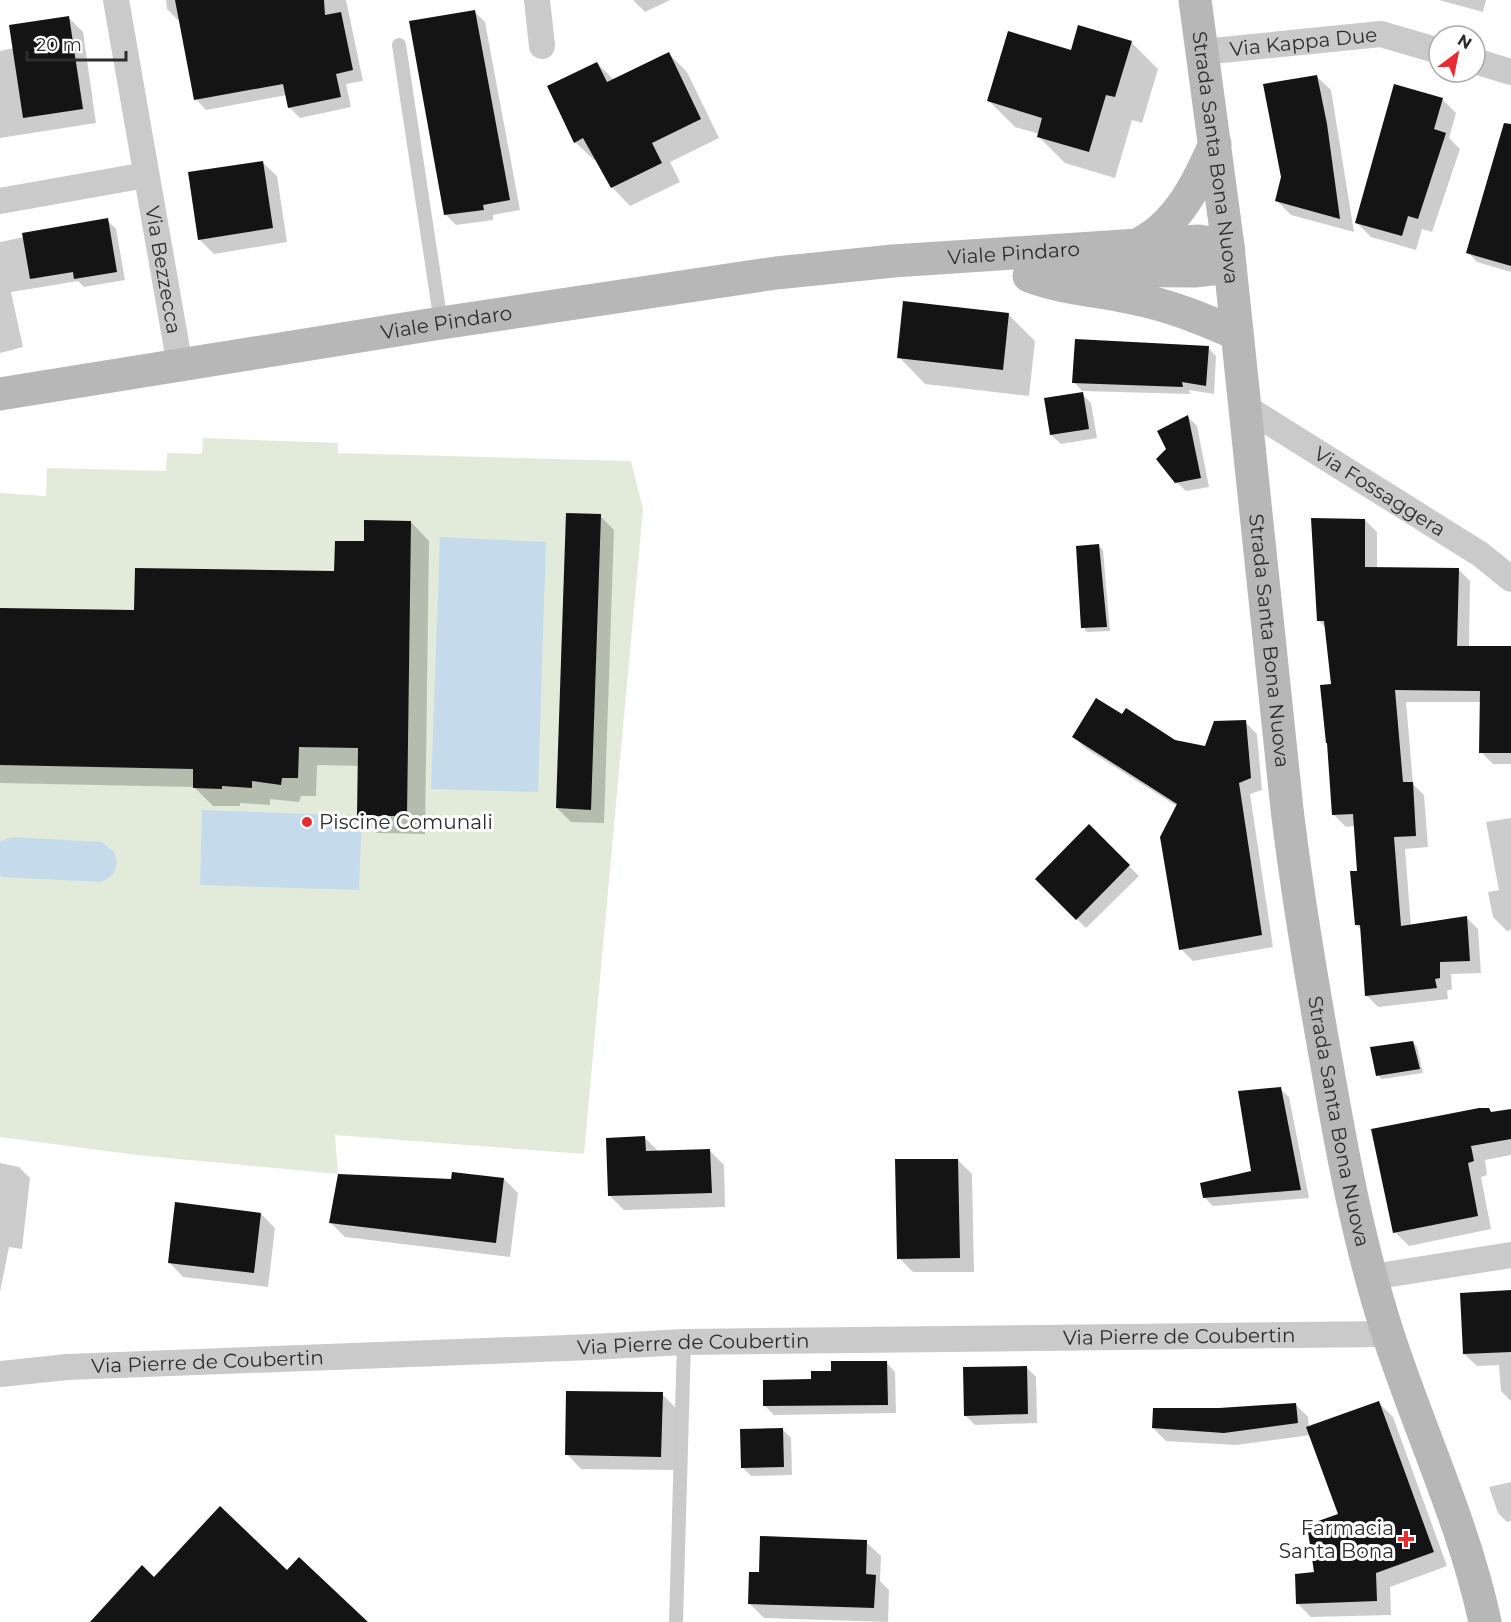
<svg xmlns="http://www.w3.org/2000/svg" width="1511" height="1622" viewBox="0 0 1511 1622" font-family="Montserrat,sans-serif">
<rect width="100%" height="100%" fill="#fff"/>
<polygon fill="#e2ebda" points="203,438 338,443 338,453 631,461 643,509 584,1154 335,1135 338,1174 137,1155 0,1137 0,493 46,496 47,468 166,471 167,453 202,454"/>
<g fill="#c5dbec">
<polygon points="440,537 546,542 538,792 431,789"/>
<polygon points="202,810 362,816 359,890 200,885"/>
<path d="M12,837L102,842L114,852C120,866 115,876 101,882L2,877L0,875V841Z"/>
</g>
<g fill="#0003">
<polygon points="166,0 346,0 363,81 346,84 351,107 300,118 289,107 287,95 206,110 196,99 180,19 178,20 167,9"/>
<polygon points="633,0 670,0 645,12"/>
<polygon points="1439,0 1486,0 1483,12"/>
<polygon points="474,11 485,22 520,210 493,215 493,220 456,225 446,215"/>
<polygon points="69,18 83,32 96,123 0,138 0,51 14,48"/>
<polygon points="1131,42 1158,69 1142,123 1132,120 1115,178 1065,163 1038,136 1039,134 1015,127 989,101 1072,52"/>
<polygon points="669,54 687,72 719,138 670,162 680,182 630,206 612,187 596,159 594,160 575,142 597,63 614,80"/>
<polygon points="1316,76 1331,90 1354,232 1291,215 1277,201"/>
<polygon points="1442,99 1456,113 1449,138 1460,149 1432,232 1422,229 1416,250 1371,237 1357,223"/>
<polygon points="262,162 277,176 287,242 214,254 200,240"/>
<polygon points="1511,167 1511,272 1477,262 1468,252"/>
<polygon points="107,220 116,229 125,280 84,287 78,281 11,292 23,347 0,353 0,242"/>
<polygon points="1009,315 1035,341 1029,396 925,384 899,357"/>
<polygon points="1208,348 1216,356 1214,394 1189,390 1190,394 1082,391 1074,382"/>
<polygon points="1082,394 1091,403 1097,438 1061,444 1051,435"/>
<polygon points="1188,417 1197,426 1209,487 1186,491 1176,482"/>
<polygon points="600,516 614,530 604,823 571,822 557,808"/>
<polygon points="1365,520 1377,532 1377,568 1458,569 1470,581 1469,648 1511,648 1511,764 1493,764 1481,752 1481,702 1406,702 1413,784 1424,795 1428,847 1405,849 1411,926 1466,917 1478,929 1481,973 1451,974 1452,989 1447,991 1448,999 1378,1007 1366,995 1362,930 1356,925 1358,872 1355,826 1346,827 1334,815 1333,685 1326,628 1318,620"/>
<polygon points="411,522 429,541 425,834 377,833 359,815 360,766 317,765 316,796 301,796 299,802 270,799 270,805 240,803 240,806 213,806 194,787 0,783 0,610 136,612 336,572 365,543"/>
<polygon points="1099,546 1103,550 1110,631 1087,632 1083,627"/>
<polygon points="1122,716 1174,742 1206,747 1245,722 1257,734 1262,790 1250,794 1273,947 1193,961 1181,949 1178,807 1085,748 1074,737"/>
<polygon points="1511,818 1511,930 1507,931 1493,917 1488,892 1499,890 1486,822"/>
<polygon points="1089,827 1139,876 1086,928 1037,879"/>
<polygon points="1413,1042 1417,1047 1423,1073 1382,1079 1377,1075"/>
<polygon points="1280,1089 1289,1097 1309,1198 1213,1206 1204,1197 1253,1172"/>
<polygon points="1511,1110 1511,1155 1485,1160 1487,1175 1481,1177 1491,1229 1409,1246 1395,1232 1492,1113"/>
<polygon points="645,1138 659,1152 710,1151 724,1165 725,1207 624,1210 610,1196"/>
<polygon points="958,1160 972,1174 974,1272 913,1272 899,1258"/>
<polygon points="0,1163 19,1167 30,1178 22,1249 9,1247 0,1292"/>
<polygon points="504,1179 518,1193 510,1257 345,1237 331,1223 452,1180"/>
<polygon points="261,1214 275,1228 268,1287 183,1277 169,1262"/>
<polygon points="1511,1291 1511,1401 1501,1391 1499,1365 1477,1366 1464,1354"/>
<polygon points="886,1362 895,1372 896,1413 774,1415 765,1406 833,1372"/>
<polygon points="1026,1367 1036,1377 1037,1423 975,1425 965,1415"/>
<polygon points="662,1394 676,1408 675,1470 581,1469 567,1454"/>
<polygon points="1379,1403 1393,1417 1447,1566 1390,1587 1391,1615 1311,1617 1297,1603 1316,1574 1340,1515 1311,1435 1236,1445 1166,1441 1153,1428 1219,1409 1295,1404 1308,1417 1309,1428"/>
<polygon points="782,1429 791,1438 792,1475 751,1476 742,1467"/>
<polygon points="1511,1482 1511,1521 1507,1522 1498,1513 1489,1487"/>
<polygon points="866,1542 881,1556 880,1581 889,1590 888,1622 764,1618 749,1603 760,1574"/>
</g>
<g fill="#141414">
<polygon points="175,0 324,0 325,15 341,12 353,70 336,74 341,97 288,108 283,84 194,100"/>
<polygon points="475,10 510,200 483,205 484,210 444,215 409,21"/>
<polygon points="69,16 83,109 23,118 9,25"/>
<polygon points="1078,25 1132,41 1115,97 1106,95 1089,152 1037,137 1042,118 987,101 1008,31 1071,50"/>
<polygon points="669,52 701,119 652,143 662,163 611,188 583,138 574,143 547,86 597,62 607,82"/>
<polygon points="1317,75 1327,124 1340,219 1275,201 1281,177 1263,84"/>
<polygon points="1394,84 1443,98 1434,129 1446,133 1418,219 1408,216 1402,236 1355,223"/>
<polygon points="1504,123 1511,124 1511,266 1466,253"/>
<polygon points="263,161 273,228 198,240 188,172"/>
<polygon points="108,218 117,272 74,279 73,272 30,279 22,233"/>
<polygon points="903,301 1009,313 1003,370 897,358"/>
<polygon points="1075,339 1209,346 1206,386 1182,382 1183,387 1072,383"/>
<polygon points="1083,392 1089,429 1050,435 1044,398"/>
<polygon points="1188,415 1201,478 1175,483 1156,459 1166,449 1157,431"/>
<polygon points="566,513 601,514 591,810 556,808"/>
<polygon points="1311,518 1365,519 1365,567 1459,568 1457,646 1511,646 1511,753 1479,753 1480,691 1395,690 1403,782 1413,782 1416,836 1394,837 1401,926 1467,916 1470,961 1440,962 1440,978 1435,979 1437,988 1365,996 1360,925 1355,925 1350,871 1357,871 1353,814 1332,815 1327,743 1326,743 1320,685 1331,684 1324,621 1317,621"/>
<polygon points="364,520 411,521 407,816 357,816 358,748 299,747 298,778 282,778 281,785 252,781 252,788 222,786 222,789 193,788 193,769 0,765 0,608 134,610 135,568 334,571 335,541 364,541"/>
<polygon points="1099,544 1107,627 1081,628 1076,546"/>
<polygon points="1096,698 1122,714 1126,708 1175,740 1205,746 1214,721 1246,720 1251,778 1239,783 1262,935 1179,950 1160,837 1177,804 1072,737"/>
<polygon points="1089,824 1130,865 1076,920 1035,879"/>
<polygon points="1413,1041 1420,1069 1376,1076 1370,1047"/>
<polygon points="1281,1087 1301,1190 1203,1198 1200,1183 1251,1171 1238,1091"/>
<polygon points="1479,1108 1489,1108 1491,1112 1511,1109 1511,1139 1471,1146 1474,1161 1468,1163 1478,1216 1393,1233 1371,1129"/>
<polygon points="645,1136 646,1151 710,1149 712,1193 608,1196 606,1138"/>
<polygon points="895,1159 958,1159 960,1258 897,1259"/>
<polygon points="452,1172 504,1178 496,1243 329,1223 338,1174 451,1179"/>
<polygon points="175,1202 261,1213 254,1273 168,1263"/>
<polygon points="1511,1290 1511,1352 1463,1354 1460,1293"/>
<polygon points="831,1361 887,1361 888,1405 763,1406 763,1380 811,1379 811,1371 831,1371"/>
<polygon points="1027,1366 1028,1414 964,1416 963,1367"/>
<polygon points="566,1391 663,1392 661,1457 565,1455"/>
<polygon points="1379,1401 1434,1552 1376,1573 1377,1601 1296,1604 1295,1574 1314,1572 1307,1525 1338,1514 1306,1427"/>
<polygon points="1296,1403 1298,1423 1224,1433 1152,1428 1153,1408 1219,1408"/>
<polygon points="783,1428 784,1467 741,1468 740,1429"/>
<polygon points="220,1506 287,1570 299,1557 368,1622 90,1622 142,1565 154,1577"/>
<polygon points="760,1536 867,1540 866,1574 876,1575 874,1608 748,1604 749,1572 759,1572"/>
</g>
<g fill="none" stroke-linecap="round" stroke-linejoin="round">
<g stroke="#cacaca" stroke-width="14">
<polyline points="399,45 441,323"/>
<polyline points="676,1622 684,1342"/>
</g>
<g stroke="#cacaca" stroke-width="26">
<path id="s1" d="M116,0L180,366"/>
<polyline points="537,0 542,46"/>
<path id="s2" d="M1202,52L1381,34L1439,51"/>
<polyline points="1475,61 1511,72"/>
<polyline points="0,201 146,175"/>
<path id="s3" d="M1245,407L1480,554L1511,579"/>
<polyline points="1372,1277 1511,1255"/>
<path id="s4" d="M0,1374L67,1367L592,1347L684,1342L1388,1334"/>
</g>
<g stroke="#b7b7b7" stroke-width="33">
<path id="s5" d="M1195,0L1228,246L1287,809C1297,893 1311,976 1326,1060C1342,1152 1359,1245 1388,1334C1419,1430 1464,1523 1485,1622"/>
<path d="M1136,246C1144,241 1153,236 1160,230C1186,208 1201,175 1215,144"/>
<polyline points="1065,270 1194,271 1230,267"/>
<path d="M1029,276C1062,289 1097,290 1132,298C1169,305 1203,319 1237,334"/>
<path id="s6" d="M0,394L441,323L776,273L893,261L1199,241L1228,246"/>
</g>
</g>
<g fill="#e82b30" stroke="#fff" stroke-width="2">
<circle cx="307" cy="822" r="6"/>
<path d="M1403 1530h6v6h6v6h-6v6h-6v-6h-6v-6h6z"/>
</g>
<g text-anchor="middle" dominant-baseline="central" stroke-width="6" stroke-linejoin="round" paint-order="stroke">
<g font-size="20" fill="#2d2d2d" stroke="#fff">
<text stroke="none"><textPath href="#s2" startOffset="102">Via Kappa Due</textPath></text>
<text stroke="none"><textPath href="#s5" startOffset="159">Strada Santa Bona Nuova</textPath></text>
<text stroke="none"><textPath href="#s6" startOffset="1024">Viale Pindaro</textPath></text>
<text stroke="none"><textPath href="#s1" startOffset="274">Via Bezzecca</textPath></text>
<text stroke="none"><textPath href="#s6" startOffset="452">Viale Pindaro</textPath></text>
<text stroke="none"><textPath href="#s3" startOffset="159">Via Fossaggera</textPath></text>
<text stroke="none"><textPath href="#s5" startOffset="645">Strada Santa Bona Nuova</textPath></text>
<text stroke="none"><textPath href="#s5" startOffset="1131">Strada Santa Bona Nuova</textPath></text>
<text stroke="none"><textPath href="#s4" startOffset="1180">Via Pierre de Coubertin</textPath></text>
<text stroke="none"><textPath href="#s4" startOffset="694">Via Pierre de Coubertin</textPath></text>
<text stroke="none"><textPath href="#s4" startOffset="208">Via Pierre de Coubertin</textPath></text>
</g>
<g font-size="20" fill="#2d2d2d" stroke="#fff" text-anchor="start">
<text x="319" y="822">Piscine Comunali</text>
<text x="1394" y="1528" text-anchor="end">Farmacia<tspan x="1394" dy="23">Santa Bona</tspan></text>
</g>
</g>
<g transform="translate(1457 54) rotate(32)"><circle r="28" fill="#ffffff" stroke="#ababab" stroke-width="1.5"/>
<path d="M0-4.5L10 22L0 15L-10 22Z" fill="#e82b30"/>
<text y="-9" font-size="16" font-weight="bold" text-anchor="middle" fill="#2d2d2d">N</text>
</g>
<path d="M27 51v9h99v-9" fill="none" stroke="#2d2d2d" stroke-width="3"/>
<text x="36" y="51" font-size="18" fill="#2d2d2d" stroke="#ffffff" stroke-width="4.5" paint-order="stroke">20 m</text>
</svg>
